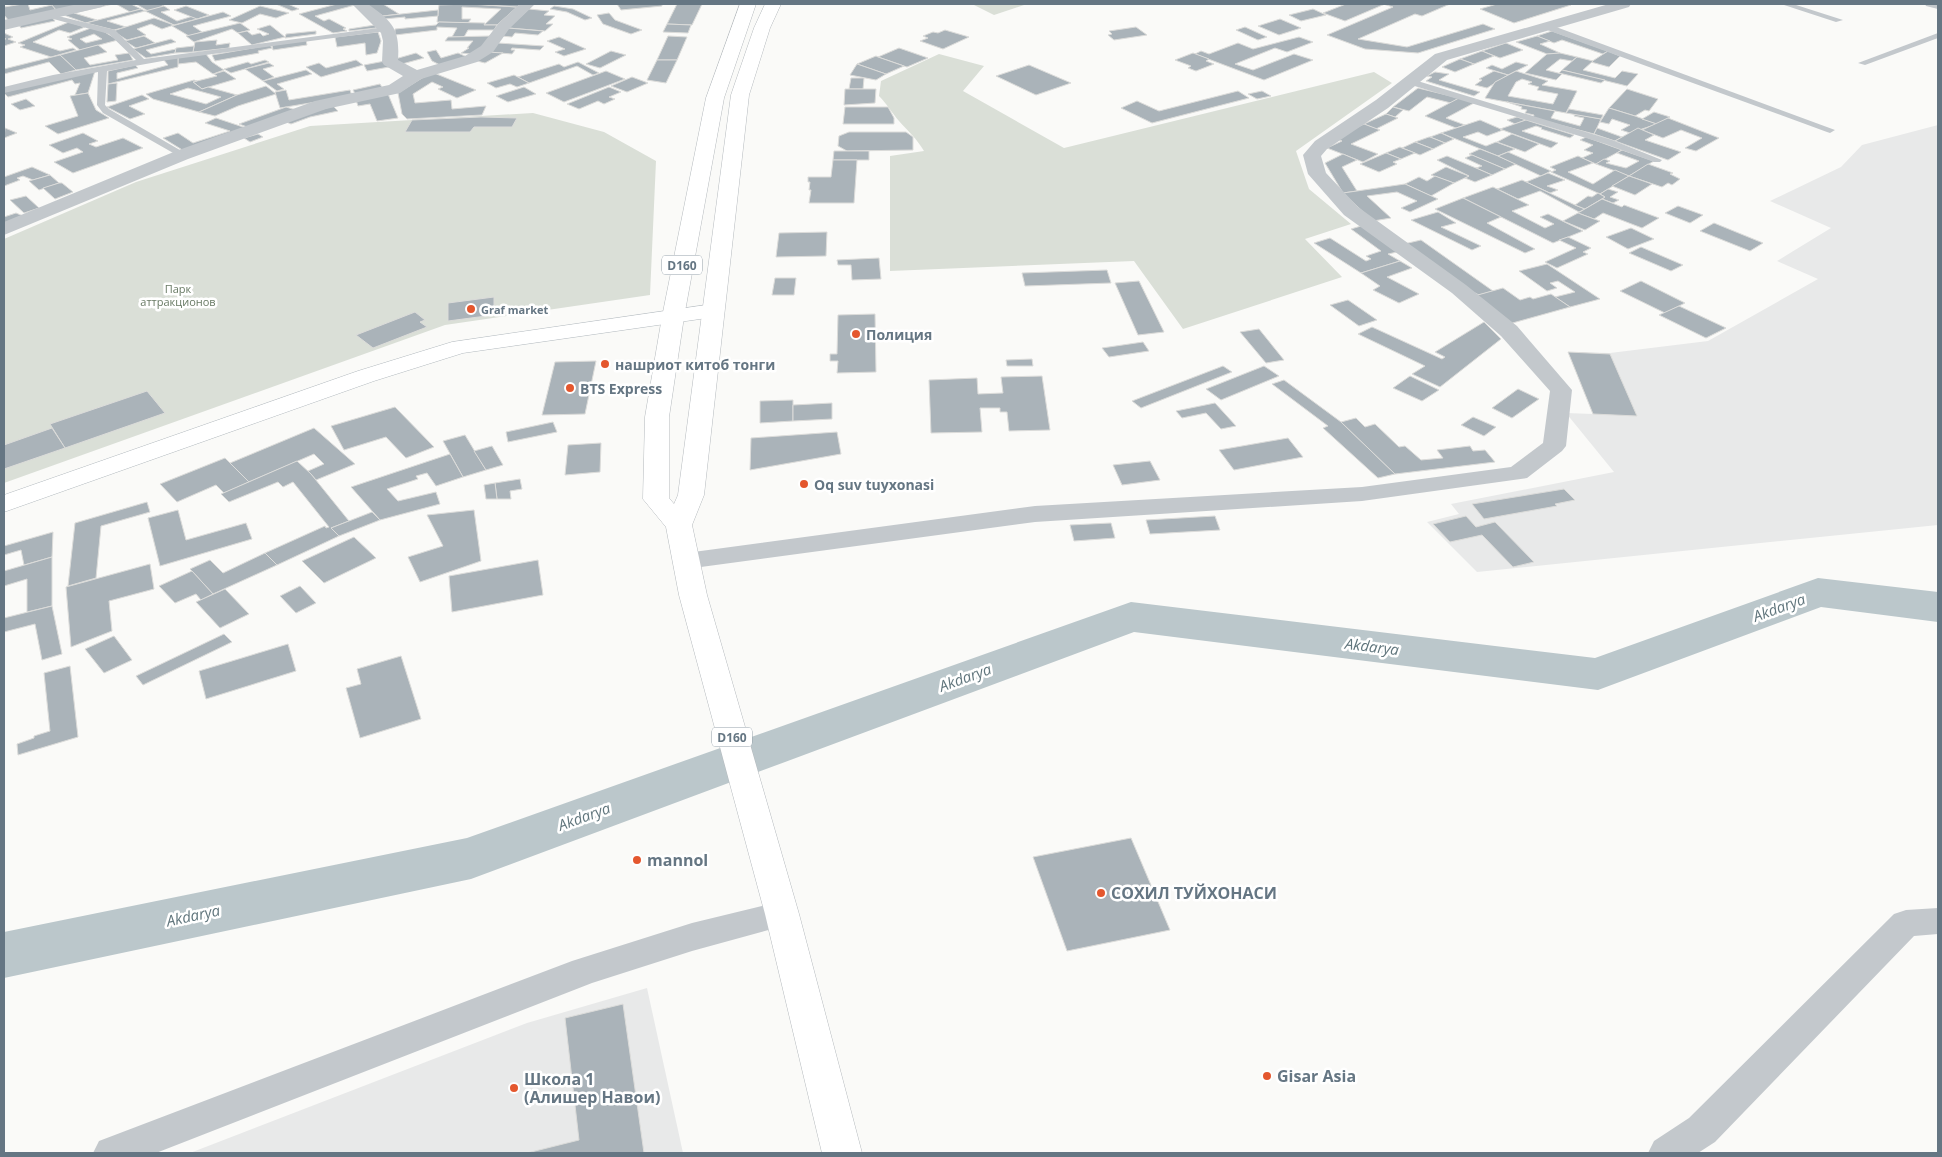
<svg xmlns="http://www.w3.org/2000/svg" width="1942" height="1157" viewBox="0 0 1942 1157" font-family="'Open Sans',sans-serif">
<rect width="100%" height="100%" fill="#fafaf8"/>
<g fill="#e8e9e9">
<polygon points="1938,125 1938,525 1477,572 1427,522 1459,514 1451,504 1614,472 1566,413 1593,414 1568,352 1610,353 1708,341 1818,279 1777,261 1831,228 1770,201 1841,167 1862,145"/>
<polygon points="647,988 683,1153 190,1153 527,1023"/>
</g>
<g fill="#dadfd7">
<polygon points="972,4 1027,4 994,15"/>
<path d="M939,54L984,66L963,91L1064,148L1374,72L1392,83L1296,151L1309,189L1351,224L1305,239L1342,277L1183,329L1134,261L890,271V156L924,151C917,139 908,131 899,121C892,113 887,104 879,96L881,81Z"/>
<polygon points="533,113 604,132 656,161 650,295 445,325 4,483 4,239 136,182 310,126"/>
</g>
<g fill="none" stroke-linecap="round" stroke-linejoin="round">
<polygon fill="#bbc7cb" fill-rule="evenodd" points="1818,578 1938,592 1938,622 1821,607 1598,690 1134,632 471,879 4,978 4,932 467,838 1131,602 1595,658"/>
</g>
<g fill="#aab3b9" stroke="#dcdcda" fill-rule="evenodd">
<polygon points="23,4 28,4 30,10 52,5 57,11 9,21 4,15 4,7"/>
<polygon points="51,4 89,4 57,11"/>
<polygon points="101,4 113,4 74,13 97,20 86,23 61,14"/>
<polygon points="116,4 131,4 141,9 130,12"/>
<polygon points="136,4 160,4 164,6 148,11"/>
<polygon points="276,4 288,4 299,9 292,11"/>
<polygon points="337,4 355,5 315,16 324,21 329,19 346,28 343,29 347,31 333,33 299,14"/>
<polygon points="365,4 383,4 399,14 383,16"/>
<polygon points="469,4 517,7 497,25 484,25 501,9 462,7 462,19 471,19 468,23 437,22 439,5"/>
<polygon points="475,4 521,4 517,7"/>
<polygon points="617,4 662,4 662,6 621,10"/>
<polygon points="677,4 702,4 692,25 667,24"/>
<polygon points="1346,4 1385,4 1345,21 1323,13"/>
<polygon points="1383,4 1450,4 1422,16 1415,14 1358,39 1407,47 1483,24 1495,29 1418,53 1365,49 1327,35 1393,7"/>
<polygon points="1497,4 1567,4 1571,5 1514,23 1480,9"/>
<polygon points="164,6 170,10 161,12 177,21 193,16 197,19 174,25 145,11"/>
<polygon points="186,6 209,15 197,19 174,10"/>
<polygon points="260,6 289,13 276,18 260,14 242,23 229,20"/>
<polygon points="554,6 573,9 592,18 585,20 567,12 550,9"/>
<polygon points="141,9 145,11 107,21 126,27 114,30 86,23"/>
<polygon points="529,9 549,11 544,15 555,16 546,24 553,24 545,31 508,28"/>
<polygon points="1313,9 1326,15 1301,21 1289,15"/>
<polygon points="438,10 438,16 405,19 405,17 384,19 383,16"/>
<polygon points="223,12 231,16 193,26 202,32 189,36 172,26"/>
<polygon points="609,13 615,20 642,30 631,34 603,24 597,15"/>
<polygon points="51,16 55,21 21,28 18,23"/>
<polygon points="154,18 174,25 162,29 151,24 137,29 146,35 127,40 113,31"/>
<polygon points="1280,19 1301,28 1279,35 1258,26"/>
<polygon points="69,22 85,27 70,33 59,30 33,42 60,51 73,48 76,50 51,57 20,47 25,45 18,43"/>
<polygon points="439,22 485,23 484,25 497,25 494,30 468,30 464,37 452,37 457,28 437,27 437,30 395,35 395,29 436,25"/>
<polygon points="240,23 250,30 238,33 232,29 194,42 186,36"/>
<polygon points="667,24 691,25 688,33 663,32"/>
<polygon points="270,25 285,37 252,45 238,33 247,31 252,35 260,33 263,36 269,34 257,29"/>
<polygon points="375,25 376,28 349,31 349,29"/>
<polygon points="1136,27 1147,35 1114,40 1108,35 1112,34 1109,31"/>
<polygon points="1245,27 1267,37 1258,40 1236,30"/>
<path d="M91,28L103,31L118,40L80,50L68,40L72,39L67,37ZM94,34L102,39L86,43L80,39Z"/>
<polygon points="508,28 543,31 538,35 515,33 512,37 501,36"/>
<polygon points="945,30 969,37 943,49 920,41 928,38 923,36 933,32 938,33"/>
<polygon points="316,31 316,34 285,38 286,34"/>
<polygon points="1552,31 1608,51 1603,54 1562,40 1554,43 1537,36"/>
<polygon points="378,32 381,41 377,53 366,55 365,43 337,47 335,37"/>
<polygon points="4,33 13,37 8,39 16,42 4,46 4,39 6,39 4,38"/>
<polygon points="144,36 155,43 136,48 125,41"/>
<polygon points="490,36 485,45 471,54 461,53 469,48 467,48 473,41 445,41 448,37"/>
<polygon points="668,36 687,37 677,60 657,60"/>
<polygon points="1537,36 1550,41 1540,44 1560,53 1547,54 1516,42"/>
<polygon points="559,37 586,49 564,56 555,52 565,49 547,41"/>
<polygon points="1299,37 1313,42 1287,52 1275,48 1235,64 1253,70 1294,54 1313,60 1264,80 1195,54 1201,51 1209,54 1238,43 1253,49"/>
<polygon points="171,39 176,42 146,50 151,54 176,49 175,53 146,58 133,49"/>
<polygon points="217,40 216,45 230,43 229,48 193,52 195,42"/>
<polygon points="306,40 307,45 273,50 272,45"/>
<polygon points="498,43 544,46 540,50 512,48 511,50 515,50 512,54 488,52"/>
<polygon points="1506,43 1523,50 1500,58 1482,51"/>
<polygon points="98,45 107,52 84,58 90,65 118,60 115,55 129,53 133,60 76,70 60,55"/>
<polygon points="270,45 272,48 258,51 259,53 215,61 212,55"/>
<polygon points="194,46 193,52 175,53 176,48"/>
<polygon points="899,48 928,58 907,67 878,57"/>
<polygon points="436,50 441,58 458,53 467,57 440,65 432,61 427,52"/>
<polygon points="611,51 626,55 600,68 586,64"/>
<polygon points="1482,51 1494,56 1474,64 1460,59"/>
<polygon points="1608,51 1620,56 1609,67 1591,62"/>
<polygon points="488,52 503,53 485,63 473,60"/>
<polygon points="416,53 424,58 402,64 395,59"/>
<polygon points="1193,53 1209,59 1206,61 1214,64 1196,71 1188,68 1191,66 1175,60"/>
<polygon points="1560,53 1577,57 1572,61 1560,59 1546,70 1562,74 1556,80 1525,73 1547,54"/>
<polygon points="206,54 212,62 224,70 213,74 196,62 178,64 178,57"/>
<polygon points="60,55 76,70 61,74 49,62 4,74 4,69"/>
<polygon points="876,56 878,57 904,66 886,74 857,64"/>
<polygon points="178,57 178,67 108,84 108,71 135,65 138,68 117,73 117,79 168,65 163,59"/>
<polygon points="1577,57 1593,61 1583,70 1615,78 1622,71 1638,74 1627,86 1562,70"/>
<polygon points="1460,59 1474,64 1455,72 1442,67"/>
<polygon points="265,60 269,62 231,73 224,69 248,62 251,64"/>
<polygon points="356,60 363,65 321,77 306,67 319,63 326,68"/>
<polygon points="657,60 677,60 666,83 647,80"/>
<polygon points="385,61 389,67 367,71 364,65"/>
<polygon points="578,62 599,73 593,75 577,66 529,83 518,77 559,64 564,67"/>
<polygon points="1516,62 1528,65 1508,75 1486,68 1492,65 1502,69"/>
<polygon points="269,63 274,66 263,69 274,77 263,81 245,69"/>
<polygon points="857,64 886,74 876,80 850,75"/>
<polygon points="1029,65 1071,83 1036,95 996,76"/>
<polygon points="306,70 312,74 277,84 284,89 277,91 263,81"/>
<polygon points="1562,70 1605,80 1601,83 1559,73"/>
<polygon points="95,71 88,93 75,95 80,83 75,84 72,80 8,97 4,93 4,91 34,83"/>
<polygon points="224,71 236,79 202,89 193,82 217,76 214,74"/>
<polygon points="606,71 625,79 564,102 546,93"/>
<polygon points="1494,71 1508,75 1487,88 1475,85 1482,80 1479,79"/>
<path d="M1516,71L1548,81L1542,85L1577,91L1566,113L1485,98L1495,82ZM1522,79L1532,82L1528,84L1539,87L1537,90L1558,94L1553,104L1508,96L1516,82Z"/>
<polygon points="1435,72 1449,74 1439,80 1480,92 1474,96 1426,81 1432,77 1427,76"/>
<polygon points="434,73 476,90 457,98 438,89 443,87 432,82 413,94 415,103 451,100 452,109 486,106 482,115 407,119 402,114 398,93 422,78"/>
<polygon points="514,75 529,83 517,87 510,84 496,88 487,83"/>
<polygon points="632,77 648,83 627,92 611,86"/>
<polygon points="851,78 864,78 863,89 849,89"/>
<path d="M194,80L197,81L193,82L202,89L208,87L237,95L199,112L153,99L146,94ZM188,88L221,97L206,104L170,94Z"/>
<polygon points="117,83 116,101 107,102 108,84"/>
<polygon points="380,84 383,89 356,95 353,90"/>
<polygon points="266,86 276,94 238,106 215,116 199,112 237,95"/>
<polygon points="524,87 536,94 508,102 496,96"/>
<polygon points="609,87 621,92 609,97 615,99 604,104 598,101 579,109 567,104"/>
<polygon points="1418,88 1459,98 1451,103 1427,97 1409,111 1393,107"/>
<polygon points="845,89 876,89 875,103 844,105"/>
<polygon points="1627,89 1658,99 1649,111 1645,110 1635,116 1609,108"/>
<polygon points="286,90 289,100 350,90 352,96 280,108 275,92"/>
<polygon points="1238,91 1249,98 1152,123 1121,108 1137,101 1159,111"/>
<polygon points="1262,91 1271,96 1257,99 1248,94"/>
<polygon points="88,93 96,110 109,118 58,134 45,126 78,116 70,96"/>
<polygon points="388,94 398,118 377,121 370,104 358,106 356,100"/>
<polygon points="142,95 149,99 129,106 145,114 130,119 107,107"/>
<polygon points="1459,98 1474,103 1446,118 1465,125 1456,128 1425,116"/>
<polygon points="26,99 35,106 20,110 11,104"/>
<polygon points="1507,102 1555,111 1551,118 1580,126 1584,118 1574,116 1575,114 1601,119 1594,134 1533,118 1534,115 1525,113 1527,110 1521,109 1522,107"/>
<polygon points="333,106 338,111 310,117 291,124 284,121"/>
<polygon points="286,107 296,110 250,128 239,124"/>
<polygon points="845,107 888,107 894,118 894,124 843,124"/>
<polygon points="1393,107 1403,110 1395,117 1386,114"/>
<polygon points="1609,108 1635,116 1657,124 1630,133 1621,130 1630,125 1612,119 1609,124 1600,122"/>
<polygon points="1569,109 1603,115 1601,119 1566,113"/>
<polygon points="1654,112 1670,117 1657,124 1642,119"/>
<polygon points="1386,114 1398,118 1376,129 1364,124"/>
<polygon points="481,117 517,118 512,127 474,127 470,132 405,132 412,120"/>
<polygon points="1517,117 1526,120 1515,124 1507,120"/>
<polygon points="216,118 249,129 184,151 163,138 178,133 193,143 230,131 205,123"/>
<polygon points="1668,118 1719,138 1696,151 1685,148 1702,138 1681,130 1663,138 1642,130"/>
<polygon points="1480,120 1503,130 1487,136 1478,132 1463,137 1486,146 1496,142 1515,149 1498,156 1441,133"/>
<polygon points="1526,120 1574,135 1570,138 1541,129 1542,128 1536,126 1522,131 1558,143 1551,148 1500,129"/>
<polygon points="1364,124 1380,130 1351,144 1378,154 1363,162 1327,148 1342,141 1335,138"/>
<polygon points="5,128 17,133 4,138"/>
<polygon points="1597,128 1622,137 1615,141 1594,134"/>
<polygon points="1638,128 1654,135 1645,140 1681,152 1668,160 1615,141"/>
<polygon points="849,132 906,132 913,137 913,150 847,151 838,146 839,136"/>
<polygon points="83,133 98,141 89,144 96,147 123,138 143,148 73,173 54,162 83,152 77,148 63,153 49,145"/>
<polygon points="1441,133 1454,139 1445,143 1430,137"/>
<polygon points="258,134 263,137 250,142 244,138"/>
<polygon points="1512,134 1539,144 1525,152 1497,142"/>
<polygon points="1429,137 1430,137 1445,143 1433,149 1415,142"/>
<polygon points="1586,137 1622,150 1596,164 1582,158 1593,153 1584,150 1593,145 1580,140"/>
<polygon points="1415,142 1433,149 1420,155 1402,148"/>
<polygon points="1400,147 1402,148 1415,153 1401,159 1386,153"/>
<polygon points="1480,149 1498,156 1516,164 1505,169 1469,154"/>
<polygon points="1622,150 1654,161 1629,176 1596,164 1604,159 1610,161 1606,163 1626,168 1639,161 1617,153"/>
<polygon points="834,151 869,151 869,160 833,160"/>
<polygon points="1508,152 1551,171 1541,176 1498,156"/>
<polygon points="1386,153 1401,159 1393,162 1397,164 1379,172 1360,164"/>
<polygon points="1343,154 1357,160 1342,167 1357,191 1343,193 1325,163"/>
<polygon points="1472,155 1505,169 1492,175 1476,168 1482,166 1465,158"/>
<polygon points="1447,156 1476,168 1492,175 1475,182 1465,178 1469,176 1437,160"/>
<polygon points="1578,156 1593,163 1568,172 1593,184 1615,170 1629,176 1600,194 1551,172 1556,170 1550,167"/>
<polygon points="833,160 857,160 854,203 809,203 811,190 809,190 810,182 808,182 808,177 831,177"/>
<polygon points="1648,164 1673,173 1670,174 1680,179 1672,185 1668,183 1662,187 1629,176"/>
<polygon points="32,167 50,175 33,180 23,176 17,178 20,180 4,186 4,177"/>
<polygon points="1446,167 1461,173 1469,176 1454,183 1431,175"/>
<polygon points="1548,173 1565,180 1547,186 1558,190 1550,193 1526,182"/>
<polygon points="50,175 59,183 39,190 29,181"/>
<polygon points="1435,176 1454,183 1431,196 1405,184 1419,177 1427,181"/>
<polygon points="1629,176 1652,184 1635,195 1612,186"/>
<polygon points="1522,180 1575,205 1585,209 1579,212 1540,191 1518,199 1497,189"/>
<polygon points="59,183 62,183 73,192 55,199 43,188"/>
<polygon points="1405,184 1438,199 1410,212 1401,208 1417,201 1397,192 1367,196 1391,218 1373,221 1343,193"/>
<polygon points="1493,187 1529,205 1512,211 1545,228 1554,224 1540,217 1548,214 1583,231 1553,243 1463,198"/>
<polygon points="1608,189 1618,192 1610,197 1619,200 1613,203 1602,199 1605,197 1600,194"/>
<polygon points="1598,193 1605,197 1585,209 1575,205 1588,196 1592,197"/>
<polygon points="26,196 39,208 24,213 10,200"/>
<polygon points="1463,198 1501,217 1487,223 1535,249 1525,253 1435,209"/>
<polygon points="1602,199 1622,207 1624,205 1659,218 1642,228 1603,213 1594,219 1578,213"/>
<polygon points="1678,206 1703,215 1690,223 1665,213"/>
<polygon points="1438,212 1456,223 1441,227 1481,246 1472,250 1411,220"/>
<polygon points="16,213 23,216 4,224 4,217"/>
<polygon points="1578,213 1594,219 1600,221 1585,230 1563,221"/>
<polygon points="1714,223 1763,243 1750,251 1700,231"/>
<polygon points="1361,226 1397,252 1388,254 1400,261 1361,273 1314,243 1330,238 1366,261 1371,259 1366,256 1381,251 1351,229"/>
<polygon points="1631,228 1654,239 1628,249 1606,237"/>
<polygon points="827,232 826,256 776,257 779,233"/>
<polygon points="1568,237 1591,248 1583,252 1588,254 1557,268 1545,262 1576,248 1559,240"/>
<polygon points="1421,240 1493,291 1479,295 1465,288 1404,244"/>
<polygon points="1641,247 1683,265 1671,271 1629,253"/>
<polygon points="879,258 881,279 852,280 851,265 838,265 837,260"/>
<polygon points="1400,261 1412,268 1387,277 1419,294 1399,303 1373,290 1380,286 1361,273"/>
<polygon points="1547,264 1600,299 1570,307 1555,297 1575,292 1558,281 1550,283 1557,288 1547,291 1519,271"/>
<polygon points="1107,270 1111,283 1025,286 1022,273"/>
<polygon points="775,278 796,278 794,295 772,295"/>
<polygon points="1139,281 1164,332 1138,335 1115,283"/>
<polygon points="1641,281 1685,303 1665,313 1620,291"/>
<polygon points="1503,288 1520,300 1530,297 1533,299 1551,294 1570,307 1509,324 1474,296"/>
<polygon points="494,297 494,315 448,321 448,303"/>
<polygon points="1348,300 1377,320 1359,326 1330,305"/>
<polygon points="1679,306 1726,328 1706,338 1659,315"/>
<polygon points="415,312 425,320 420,322 427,327 373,348 356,335"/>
<polygon points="875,314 876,372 837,373 838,361 830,361 830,354 837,354 838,315"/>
<polygon points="1484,322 1501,339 1440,387 1412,374 1425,366 1358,334 1372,327 1442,359 1445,357 1435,352"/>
<polygon points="1259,329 1284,360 1266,363 1240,332"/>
<polygon points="1143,342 1149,351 1109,357 1102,348"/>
<polygon points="1568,352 1610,354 1637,416 1593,414"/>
<polygon points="1032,359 1033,366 1007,366 1006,360"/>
<polygon points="596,361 585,414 542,415 555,362"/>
<polygon points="1223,366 1232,372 1141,408 1132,401"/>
<polygon points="1264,366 1279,376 1221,400 1206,389"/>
<polygon points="1042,376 1050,430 1009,431 1007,412 1000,412 1000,408 980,408 982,432 931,433 929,380 977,378 978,394 1003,393 1001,377"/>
<polygon points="1410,376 1439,390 1422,401 1393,388"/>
<polygon points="1284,380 1341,422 1395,474 1378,478 1323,428 1328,426 1272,384"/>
<polygon points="1518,389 1539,399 1512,418 1492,408"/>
<polygon points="147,391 165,413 65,448 50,424"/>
<polygon points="793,400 793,421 760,423 760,401"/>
<polygon points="832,403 832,419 793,421 793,405"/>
<polygon points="1215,403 1236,426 1221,429 1206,413 1182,418 1176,411"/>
<polygon points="395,407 434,447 406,458 386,437 344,450 331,426"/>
<polygon points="1473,417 1496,427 1484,436 1461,425"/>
<polygon points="1356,418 1365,427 1375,424 1399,447 1405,446 1421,460 1443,458 1437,450 1470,446 1473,451 1485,450 1495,462 1395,474 1341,422"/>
<polygon points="553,422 557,432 508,442 506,432"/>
<polygon points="52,428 65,448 4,469 4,445"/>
<polygon points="314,428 355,464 316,480 308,471 324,464 314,454 249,482 230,463"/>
<polygon points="837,432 841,454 750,470 751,438"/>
<polygon points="465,435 486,470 463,477 443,441"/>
<polygon points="1288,438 1303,457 1234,470 1219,450"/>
<polygon points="601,443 600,472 565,475 568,445"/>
<polygon points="492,446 503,465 486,470 474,451"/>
<polygon points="450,454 463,477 436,486 427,473 416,476 418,479 387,489 398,501 436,492 440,504 380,520 351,487"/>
<polygon points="225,458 249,482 224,493 216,485 177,502 160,484"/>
<polygon points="297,461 311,474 349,521 331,528 339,536 277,565 265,553 325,526 326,528 329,527 293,482 283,487 278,482 229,502 221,494"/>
<polygon points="1150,461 1160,480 1122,485 1113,465"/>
<polygon points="520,479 522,489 510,491 511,499 497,499 495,483"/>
<polygon points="495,483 497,499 486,499 484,485"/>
<polygon points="1564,489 1575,500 1555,504 1557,506 1484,519 1472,504"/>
<polygon points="147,502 150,512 101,526 96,578 68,586 75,523"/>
<polygon points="178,510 186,540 246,523 252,539 160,566 148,518"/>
<polygon points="474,510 481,561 420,582 408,557 443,546 427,515"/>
<polygon points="372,512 380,520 339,536 331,528"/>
<polygon points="1215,516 1220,530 1150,534 1146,520"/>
<polygon points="1466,516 1476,527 1495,522 1534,562 1513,567 1482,535 1450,542 1433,524"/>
<polygon points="1111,523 1115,538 1074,541 1070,525"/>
<polygon points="53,532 52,557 24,565 21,550 4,555 4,546"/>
<polygon points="354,537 376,558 324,583 302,561"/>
<polygon points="265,553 277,565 213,594 190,569 210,560 223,573"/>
<polygon points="52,557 52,606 27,612 27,579 4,586 4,571"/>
<polygon points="538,560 543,595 452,612 449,576"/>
<polygon points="150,564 154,589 109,601 112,631 71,647 66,587"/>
<polygon points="192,571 213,594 201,600 196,594 175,603 159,586"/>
<polygon points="300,586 316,603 296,613 280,596"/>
<polygon points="225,589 249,614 220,628 196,602"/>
<polygon points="52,606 62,654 42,660 35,624 4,632 4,618"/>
<polygon points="224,634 232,642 143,685 136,676"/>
<polygon points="114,636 132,660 104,673 85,649"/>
<polygon points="288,644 296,671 206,699 199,671"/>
<polygon points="401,656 421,719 360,738 346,688 361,684 357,669"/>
<polygon points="70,666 78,737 18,755 17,744 34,738 34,736 50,731 44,673"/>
<polygon points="1131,838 1170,930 1067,951 1033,857"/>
<polygon points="623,1004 644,1153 527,1153 579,1140 565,1018"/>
</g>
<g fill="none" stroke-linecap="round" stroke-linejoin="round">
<g stroke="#b3babf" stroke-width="1">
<polygon id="secondary" points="713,304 721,306 724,311 721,316 463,353 374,381 4,512 4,495 358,371 452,342"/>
</g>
<g stroke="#b5babe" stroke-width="1">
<polygon id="primary" points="740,4 756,4 724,98 684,317 669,417 669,498 674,504 678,495 731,95 754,28 765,4 781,4 770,28 749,95 704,495 692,525 707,595 799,914 862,1153 822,1153 765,914 679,595 666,527 643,499 645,417 662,317 706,98"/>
</g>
<g fill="#c3c8cc" fill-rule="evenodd">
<polygon points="1781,4 1793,4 1843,20 1836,22"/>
<polygon points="1925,4 1938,5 1938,9 1926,6"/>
<polygon points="46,13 115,30 144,59 386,27 390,29 386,31 168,60 107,71 105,105 109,109 185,153 185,157 182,158 103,113 97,105 98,72 4,93 4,87 53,75 136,60 109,34 46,17"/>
<polygon points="1542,24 1548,24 1835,130 1830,133 1827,132 1542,28"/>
<polygon points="1938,33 1938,38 1865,65 1858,63"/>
<polygon points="1411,79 1612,140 1662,160 1660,162 1654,162 1606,144 1408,84 1407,82"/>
</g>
<g fill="#c3c8cc" fill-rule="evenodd">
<polygon points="78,4 104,4 102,7 4,30 4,20"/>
<path d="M352,4H368C393,22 400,29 398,60L417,70L465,56L481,46L499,23L520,4H535L509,29L493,52L477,62L421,79L400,93L326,109L188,159L4,235V222L176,151L315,101L389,85L403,76L384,65L382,62L383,41L381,33Z"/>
<polygon points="1609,4 1631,4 1629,7 1447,60 1388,108 1327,149 1321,156 1326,173 1358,207 1466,285 1517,326 1572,390 1566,446 1562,451 1527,478 1362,501 1035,522 686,569 677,567 673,561 677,555 686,553 1035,506 1362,487 1511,467 1543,443 1550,391 1501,336 1452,293 1344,215 1308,174 1303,155 1315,141 1376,100 1435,54"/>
<polygon points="782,901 794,905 798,914 794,923 692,951 592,983 156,1153 93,1153 99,1141 572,961 692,923"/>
<polygon points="1938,908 1938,934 1914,936 1715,1142 1698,1153 1648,1153 1654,1141 1689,1118 1894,914 1906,910"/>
</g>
<use href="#secondary" fill="#fff" fill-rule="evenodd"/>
<use href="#primary" fill="#fff" fill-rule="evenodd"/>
</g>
<g fill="#e4572e" stroke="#fff" stroke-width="2">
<circle cx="471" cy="309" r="5"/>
<circle cx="856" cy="334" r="5"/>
<circle cx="605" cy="364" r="5"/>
<circle cx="570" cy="388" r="5"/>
<circle cx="804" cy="484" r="5"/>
<circle cx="637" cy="860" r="5"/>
<circle cx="1101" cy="893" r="5"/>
<circle cx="1267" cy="1076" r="5"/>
<circle cx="514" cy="1088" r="5"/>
</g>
<g text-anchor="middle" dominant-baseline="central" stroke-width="5" stroke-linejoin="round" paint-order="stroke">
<g font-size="11" fill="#687a64" stroke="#fff">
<text x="178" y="288">Парк<tspan x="178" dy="13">аттракционов</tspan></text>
</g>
<g font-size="11" font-weight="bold" fill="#657683" stroke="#fff" text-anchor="start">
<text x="481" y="309">Graf market</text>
</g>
<g fill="#fff" stroke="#939fa8" stroke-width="1">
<rect x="662" y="255.5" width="40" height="19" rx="4"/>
<rect x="712" y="727.5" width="40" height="19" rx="4"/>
</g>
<g font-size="12" font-weight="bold" fill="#657683">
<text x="682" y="265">D160</text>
<text x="732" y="737">D160</text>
</g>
<g font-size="14" font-weight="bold" fill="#657683" stroke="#fff" text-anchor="start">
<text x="866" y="334">Полиция</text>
<text x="615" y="364">нашриот китоб тонги</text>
<text x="580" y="388">BTS Express</text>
<text x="814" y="484">Oq suv tuyxonasi</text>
</g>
<g font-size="15" font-style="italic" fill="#60757c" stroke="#fff">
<text transform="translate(1779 607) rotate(-20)">Akdarya</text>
<text transform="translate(1372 646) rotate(7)">Akdarya</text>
<text transform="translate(965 677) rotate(-20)">Akdarya</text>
<text transform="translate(584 816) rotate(-20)">Akdarya</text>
<text transform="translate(193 915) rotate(-12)">Akdarya</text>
</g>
<g font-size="16" font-weight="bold" fill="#657683" stroke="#fff" text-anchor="start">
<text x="647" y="860">mannol</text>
<text x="1111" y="893">СОХИЛ ТУЙХОНАСИ</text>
<text x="1277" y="1076">Gisar Asia</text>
<text x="524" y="1079">Школа 1<tspan x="524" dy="18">(Алишер Навои)</tspan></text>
</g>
</g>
<rect width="1942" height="1157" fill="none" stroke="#657683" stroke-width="10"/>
</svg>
